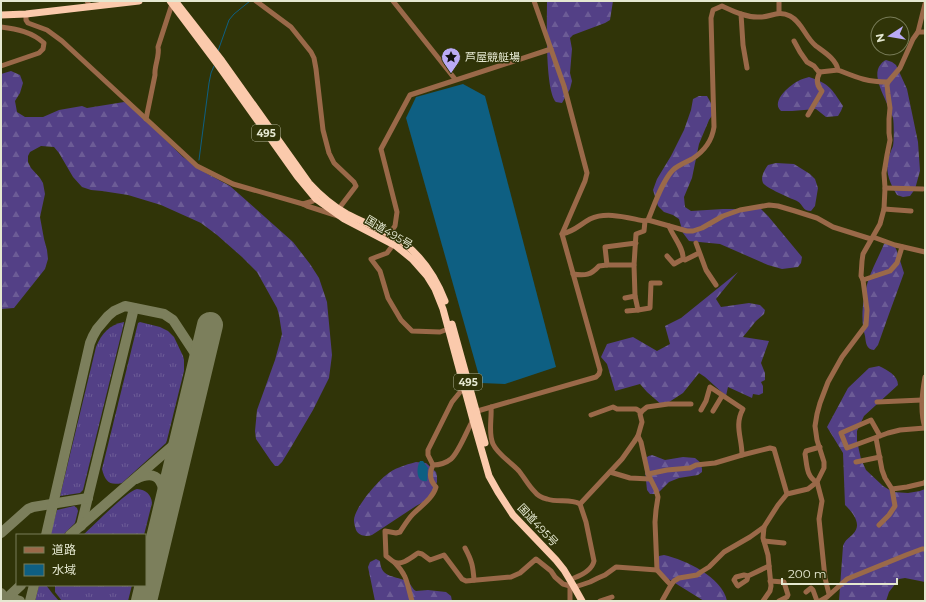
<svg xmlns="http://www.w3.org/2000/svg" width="926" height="602" viewBox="0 0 926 602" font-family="Montserrat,'Noto Sans JP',sans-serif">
<defs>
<pattern id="grass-tufts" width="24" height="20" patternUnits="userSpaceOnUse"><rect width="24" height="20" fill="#534086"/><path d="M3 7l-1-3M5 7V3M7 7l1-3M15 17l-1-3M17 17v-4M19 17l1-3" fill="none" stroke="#6c5c96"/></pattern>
<pattern id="forest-firs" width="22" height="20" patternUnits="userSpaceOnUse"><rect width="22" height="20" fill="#534086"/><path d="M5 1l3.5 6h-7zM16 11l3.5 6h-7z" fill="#6c5c96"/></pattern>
</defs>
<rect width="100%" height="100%" fill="#303408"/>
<g fill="url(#grass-tufts)">
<path d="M124,322V323L83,490L80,493L60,496L96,347C102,333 109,325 124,322Z"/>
<path d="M140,322L160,327L168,331L174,337L183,356L184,360V371L167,440L166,443L122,483C109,486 105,481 102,469L138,323Z"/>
<path d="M137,489C146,490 151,494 152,503L144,535H83C93,526 127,491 137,489Z"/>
<polygon points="74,506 77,508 78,511 75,523 63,535 50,535 57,510"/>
<polygon points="39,585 46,585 52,593 59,601 35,601"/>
<polygon points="55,585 132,585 128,601 62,601 55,592"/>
</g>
<g fill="url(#forest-firs)">
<path d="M547,1H613L610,20L605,23L573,35L570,38L572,49L570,73L572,81L570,89L562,103L556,102C545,90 547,21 547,1Z"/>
<path d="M886,60L892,62L896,65L907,89L918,142L920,171L915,189L910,196L903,197L897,195C891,185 885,173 888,160C889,155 891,151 893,146C894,141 894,123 893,118C890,105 869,76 881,64C882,62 884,61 886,60Z"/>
<polygon points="11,71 20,75 23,83 20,93 15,101 17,112 25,117 43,117 59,110 82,106 87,108 124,102 129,104 183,157 206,173 230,186 293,242 310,264 319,278 327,302 332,355 329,378 313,410 290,449 282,462 278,466 275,466 271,461 256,439 255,431 257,410 275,360 282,334 279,315 277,308 257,272 242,257 217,235 201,223 161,205 128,195 102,191 91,190 82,187 73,177 59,153 54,147 41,146 30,152 28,156 28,162 31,168 40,178 43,183 45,194 40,217 44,239 47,250 48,259 45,269 14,308 1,309 1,74"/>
<path d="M809,77C830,84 831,88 843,106L841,111L838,116L826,117L816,109L792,111H781C770,101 791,84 800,80C802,79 806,78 809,77Z"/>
<polygon points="699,96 707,96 711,103 713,114 709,120 699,144 692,178 684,197 685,207 691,211 723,209 761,209 768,216 802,257 801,263 798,267 782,269 768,265 720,244 689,241 683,233 679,219 673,215 664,212 658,206 653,190 657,179 671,156 684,130 691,110 693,99"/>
<path d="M776,163L794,164L810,174L815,179L818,188L815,206L811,211C802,211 804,205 797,201C790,198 766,188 763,183C760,177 765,169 768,165Z"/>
<path d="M888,242L893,243L897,251L904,273L889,314L878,345L874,350C866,349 866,343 865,336C860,319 863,298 868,281C872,269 879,256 884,244Z"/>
<polygon points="738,272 716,299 721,307 749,303 760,305 765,310 764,314 756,321 743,337 769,341 761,363 765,373 765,380 761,382 763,386 763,393 759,395 753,394 752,398 728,387 726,396 705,377 699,373 683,393 663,406 647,392 640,384 615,391 607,364 601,357 607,344 633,337 657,351 670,344 665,326 681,318"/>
<path d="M879,366C887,370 898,375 898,385L864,416L857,431V441L861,459L866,470L883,486L893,492L908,493L920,491L925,489V582L905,578L899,579L889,592L886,601H839L843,546C845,540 849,538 853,534C863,524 852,512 845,505L843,453L827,427L848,388L869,368Z"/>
<path d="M652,455L665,460L683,457L695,458L701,463L702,469V472L698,475L679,478L669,482L657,494H650L647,490L644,461C646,457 648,456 652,455Z"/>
<path d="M416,462L426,463L436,472L437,476V482L431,496L429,499L416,506L372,535C366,537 359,536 356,530C355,527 354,523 354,521C353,510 376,483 385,476C394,468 405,465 416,462Z"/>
<path d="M664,555C686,560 722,577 727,601H704L662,575L657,567L659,556Z"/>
<path d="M376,559L380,561C381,579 396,575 408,582C412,585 412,589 416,591L428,590L446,592L451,596L452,601H375L368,567L370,562Z"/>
</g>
<g fill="#0e5f82">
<polygon points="463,84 485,96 556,367 505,384 481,383 406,118 416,97"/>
<path d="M420,461H423L428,468C427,472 428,477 427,481C416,483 416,468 420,461Z"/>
</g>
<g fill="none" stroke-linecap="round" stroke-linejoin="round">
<g stroke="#0e5f82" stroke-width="1">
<polyline points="218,51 229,20 234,14 250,1"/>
<polyline points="199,160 209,83 211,73 214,66"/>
</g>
<g stroke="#7c7f5c" stroke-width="10">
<path d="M136,479C171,462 165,508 162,527"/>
<polyline points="81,526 134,308"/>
<polyline points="1,533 28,509 33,507 88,498"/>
<polyline points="46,535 90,343 93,336 97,329 108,316 114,311 125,306 164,314 173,320 202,364"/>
<polyline points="70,535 184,436"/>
<path d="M1,593L4,597V601C10,598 14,598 20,601"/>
<polyline points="5,600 21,585"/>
<polyline points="30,601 34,585"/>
</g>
<polyline stroke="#7c7f5c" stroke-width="26" points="144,601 210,325"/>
<g stroke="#9a6949" stroke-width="5">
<polyline points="87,1 90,7"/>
<polyline points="256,1 291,27 311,52 314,58 316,69 323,130 329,153 334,163 354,182 356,186 337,211"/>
<polyline points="393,1 455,79"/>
<polyline points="779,13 779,1"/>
<polyline points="26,14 26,20 28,23 47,30 62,41 197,166 233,184 303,204 313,201 316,199"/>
<polyline points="741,14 743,45 747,68"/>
<path d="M1,27C17,29 32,32 44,43L43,49L39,53L1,66"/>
<polyline points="918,32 925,32"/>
<polyline points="794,41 800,52 807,62 814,66 818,71 820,72"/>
<path d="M808,115L822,91C816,85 816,79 820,72L838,70"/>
<path d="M146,119L155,75C154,66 160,56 158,47L172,4"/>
<polyline points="885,188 923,189"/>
<polyline points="303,204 307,206 338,216"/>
<polyline points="884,209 911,211"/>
<path d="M648,220C654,206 662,181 673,170C678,165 685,163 692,159C703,152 712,141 714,127L711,18L713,10L722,6C733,11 747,18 760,17C771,17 778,10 790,16C802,22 805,37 816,46C824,52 836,59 838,70C858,78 867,82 888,82"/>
<path d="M562,234C575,231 579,225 590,219C607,211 628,218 645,221L648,220L687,231H693L702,228L723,216L740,210L769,205L778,206L795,211L817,218L833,227L871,239"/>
<polyline points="873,237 895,245 925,252"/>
<polyline points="381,238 389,234 395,226 397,212 381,149 410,95 551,49"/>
<polyline points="696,243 706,270 716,285"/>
<polyline points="393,245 387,253 371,259 380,271 388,298 401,320 412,331 440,332 448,329"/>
<path d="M667,256L674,264L683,259C684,248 673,237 669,226"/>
<polyline points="683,259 685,260 699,253"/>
<polyline points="607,265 605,247 636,243"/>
<path d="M573,274C585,276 591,275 599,266L607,265H634L636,234L644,231L645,221"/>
<polyline points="863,280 890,271 897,263 902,247"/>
<polyline points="625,298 635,296"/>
<polyline points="638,310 650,308 651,283 660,283"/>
<polyline points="627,311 638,310 635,296 634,265"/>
<path d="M925,377C922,394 920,411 925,428"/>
<polyline points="877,402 922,400"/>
<path d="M491,407C492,419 488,433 493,444C498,455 511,462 519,471C524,477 528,485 534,491C537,495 542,498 547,499C558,503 570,498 580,504L586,522L594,561C592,570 582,575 574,578"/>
<path d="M701,410L706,401L710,387L743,409C734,425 742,438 742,455"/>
<polyline points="713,411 722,396"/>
<polyline points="474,412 596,377 599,374 600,370 562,234 585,181 587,173 564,86 534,1"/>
<polyline points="591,415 613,407 617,409 636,409 641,412"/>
<path d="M473,420C467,430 459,452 451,459C446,463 439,465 433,465C429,473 429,480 436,487C433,498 421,506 413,514C408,519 404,526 400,532L396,533L385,531L386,556C389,558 392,561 394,562C402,566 412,557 418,553L422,554L430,560L444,555L462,579L466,581L511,577L520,573L536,559L551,571L555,577L563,584L570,586L573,585"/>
<polyline points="638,436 641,442 648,474 656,490 658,497 656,510 655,522 657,570 668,582 671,585"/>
<polyline points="880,436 871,420 841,433 847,448 888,433 900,430 925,428"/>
<polyline points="876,438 882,470 885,478 892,489 895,506 889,515 879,525"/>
<path d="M820,447L806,451L805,454C807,464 806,477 817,482L822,501L819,519L825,578L829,594"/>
<polyline points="856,462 880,457"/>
<polyline points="433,465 428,455 428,450 452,402 461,391 465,389"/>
<polyline points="610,472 630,478 650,479"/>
<polyline points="648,474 667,470 690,468 696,465 715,463 742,455 770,448 774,449 787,494"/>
<polyline points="892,489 907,487 924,483 925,482"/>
<polyline points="580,504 622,459 634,442 638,436 642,422 640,414 642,411 647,407 668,404 691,404"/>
<polyline points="764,541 784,543"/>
<path d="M465,548C472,561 473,566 474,580"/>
<path d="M395,563C408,576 407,585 412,601"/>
<polyline points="748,576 744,575 736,577 734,580 737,585 738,586 747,580 748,576 769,566"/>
<polyline points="770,581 784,582 788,595 787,597 779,601"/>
<polyline points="578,586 590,582 598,578 605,575 616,567 657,570"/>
<polyline points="806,592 811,588 813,590 817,601"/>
<polyline points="570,601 570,586"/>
<polyline points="600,601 612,597"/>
<polyline points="662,601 671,585 674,581 679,578 697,575 701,572 709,567 724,552 750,537 764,527"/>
<polyline points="763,601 770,591 771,586 768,555 763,538 764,527 778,505 787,494 808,489 817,482 824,468 824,462 817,440 815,426 817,414 820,403 828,382 842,357 866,325 867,310 863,280 861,276 862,261 863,254 880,224 884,209 885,188 884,173 887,155 890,140 889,133 889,119 890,108 888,94 887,85 888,82 900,68 913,39 918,32 925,4"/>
<polyline points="820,601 827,597 847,579 906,555 922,549 925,549"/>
</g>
<g stroke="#fbcaac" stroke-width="7">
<polyline points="170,1 218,65 297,176 316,199 344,219 396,246 412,259 427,276 435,289 443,309 473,420 489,476 498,492 513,515 556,560 564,570 573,585 582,601"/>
<path d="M176,2L222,61L309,183C320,195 333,206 347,214C366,224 388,231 405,244C424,259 436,278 445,301"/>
<polyline points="1,15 26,14 139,1"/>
<polyline points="452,324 485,443"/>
</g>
</g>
<defs>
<g id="sight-pin" transform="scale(1)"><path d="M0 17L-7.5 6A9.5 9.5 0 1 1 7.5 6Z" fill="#baaaf6" stroke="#303408"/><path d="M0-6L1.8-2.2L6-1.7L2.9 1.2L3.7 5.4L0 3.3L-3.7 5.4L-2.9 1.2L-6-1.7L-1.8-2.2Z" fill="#111"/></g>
</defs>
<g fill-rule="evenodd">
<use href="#sight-pin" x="451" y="57"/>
</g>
<g text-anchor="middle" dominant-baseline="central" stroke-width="3" stroke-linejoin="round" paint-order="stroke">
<g fill="#303408" stroke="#afb295" stroke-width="1">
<rect x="252" y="125" width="28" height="16" rx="3"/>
<rect x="454" y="374" width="28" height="16" rx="3"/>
</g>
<g font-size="10" font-weight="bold" fill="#e5e8d1">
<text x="266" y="133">495</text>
<text x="468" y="382">495</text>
</g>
<g font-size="11" fill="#e5e8d1" stroke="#303408" text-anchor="start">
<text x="465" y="57">芦屋競艇場</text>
</g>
<g font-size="11" fill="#e5e8d1" stroke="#303408">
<text transform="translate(389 232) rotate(31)">国道495号</text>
<text transform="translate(538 525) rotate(47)">国道495号</text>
</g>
</g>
<rect width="926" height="602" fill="none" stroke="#e5e8d1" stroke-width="4"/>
<rect x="16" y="534" width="130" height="52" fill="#303408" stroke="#787c58"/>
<rect x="24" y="547" width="20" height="6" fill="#9a6949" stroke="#787c58"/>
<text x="52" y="554" font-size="12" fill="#e5e8d1">道路</text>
<rect x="24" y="564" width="20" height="12" fill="#0e5f82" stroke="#787c58"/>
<text x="52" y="574" font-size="12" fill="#e5e8d1">水域</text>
<g transform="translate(890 36) rotate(258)"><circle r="19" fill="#303408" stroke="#787c58"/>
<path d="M0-3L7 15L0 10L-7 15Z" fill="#baaaf6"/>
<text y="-6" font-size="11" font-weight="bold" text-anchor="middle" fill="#e5e8d1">N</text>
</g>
<path d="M782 578v6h115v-6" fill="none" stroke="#e5e8d1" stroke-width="2"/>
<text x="788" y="578" font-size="12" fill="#e5e8d1" stroke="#303408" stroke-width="3" paint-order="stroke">200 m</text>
</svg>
